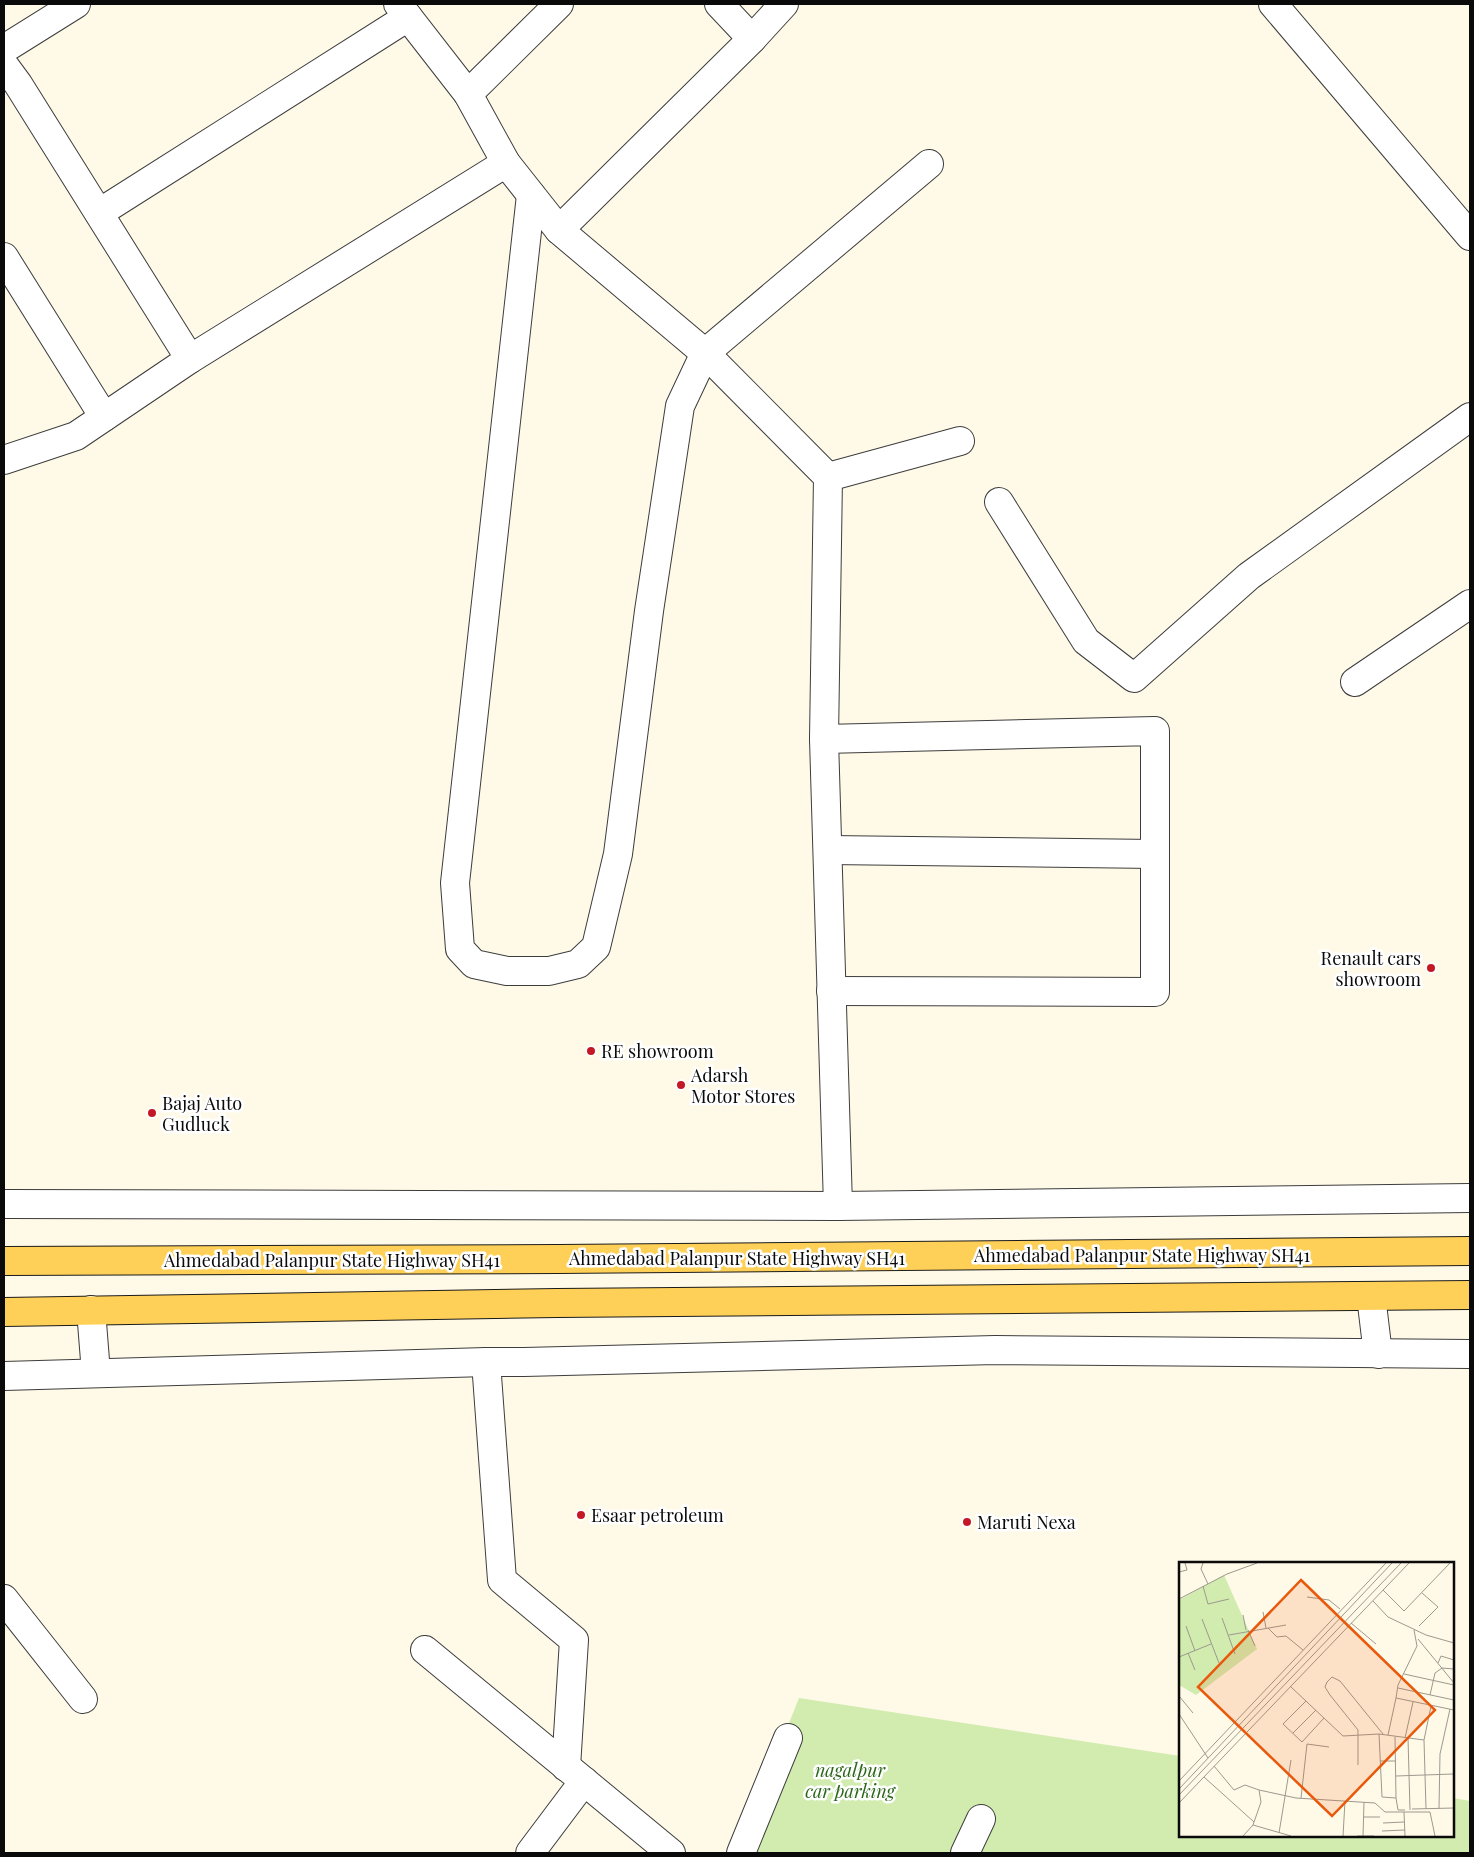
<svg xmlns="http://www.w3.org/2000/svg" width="1474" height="1857" viewBox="0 0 1474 1857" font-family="'Playfair Display',serif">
<rect width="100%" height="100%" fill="#fff9e7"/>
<polygon fill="#d1ecae" points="799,1698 1180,1756 1180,1836 1453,1836 1453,1798 1470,1801 1470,1853 737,1853"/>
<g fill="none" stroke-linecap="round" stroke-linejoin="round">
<g stroke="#3d3d3d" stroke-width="30">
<g id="minor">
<polyline points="398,4 468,94 506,163 559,230 705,353 828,477 824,739 838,1206"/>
<polyline points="719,4 752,39"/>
<polyline points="1273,4 1470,236"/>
<polyline points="4,49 76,4"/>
<polyline points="4,65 18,84 190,359 76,436 4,460"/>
<polyline points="468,94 559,4"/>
<polyline points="531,195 455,883 460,949 474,964 507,971 549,971 578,964 596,947 618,854 649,611 680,406 705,353 929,164"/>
<polyline points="99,213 408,17"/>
<polyline points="559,230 752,39 784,4"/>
<polyline points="4,257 104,417"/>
<polyline points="190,359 506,163"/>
<polyline points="828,477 960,441"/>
<polyline points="999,502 1086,641 1134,678 1249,576 1470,417"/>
<polyline points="1355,682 1470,604"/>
<polyline points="824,739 1155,731 1155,992 831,991"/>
<polyline points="828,850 1155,854"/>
<polyline points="4,1204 838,1206 1470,1198"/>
<polyline points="1371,1296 1378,1354"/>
<polyline points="91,1310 96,1373"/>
<polyline points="486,1362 502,1580 574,1640 566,1767"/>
<polyline points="4,1376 486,1362 524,1362 995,1350 1470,1354"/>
<polyline points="4,1599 83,1699"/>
<polyline points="425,1650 671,1853"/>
<polyline points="530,1853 584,1781"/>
<polyline points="741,1853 788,1738"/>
<polyline points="965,1853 981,1819"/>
</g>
</g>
<g stroke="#1b1b1b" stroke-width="30">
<g id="major">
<polyline points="4,1261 558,1259 1470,1251"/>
<polyline points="4,1312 557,1303 1470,1295"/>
</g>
</g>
<use href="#minor" stroke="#fff" stroke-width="28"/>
<use href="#major" stroke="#ffd057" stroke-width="28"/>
</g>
<g fill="#c41827" stroke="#fff" stroke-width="2">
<circle cx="1431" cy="968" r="5"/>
<circle cx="591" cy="1051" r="5"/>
<circle cx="681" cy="1085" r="5"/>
<circle cx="152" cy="1113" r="5"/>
<circle cx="581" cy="1515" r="5"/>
<circle cx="967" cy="1522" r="5"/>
</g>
<g text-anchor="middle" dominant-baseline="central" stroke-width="5" stroke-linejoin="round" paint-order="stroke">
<g font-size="18" fill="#0a0a0a" stroke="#fff" text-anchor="start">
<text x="1421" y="958" text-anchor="end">Renault cars<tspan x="1421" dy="21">showroom</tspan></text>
<text x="601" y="1051">RE showroom</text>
<text x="691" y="1075">Adarsh<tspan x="691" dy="21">Motor Stores</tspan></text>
<text x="162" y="1103">Bajaj Auto<tspan x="162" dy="21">Gudluck</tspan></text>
<text x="591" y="1515">Esaar petroleum</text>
<text x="977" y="1522">Maruti Nexa</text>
</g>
<g font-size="18" fill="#0a0a0a" stroke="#fff">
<text x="1142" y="1255">Ahmedabad Palanpur State Highway SH41</text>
<text x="737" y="1258">Ahmedabad Palanpur State Highway SH41</text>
<text x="332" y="1260">Ahmedabad Palanpur State Highway SH41</text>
</g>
<g font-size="18" font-style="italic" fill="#2a6617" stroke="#fff">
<text x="850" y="1770">nagalpur<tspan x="850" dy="21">car parking</tspan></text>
</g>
</g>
<g transform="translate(1179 1562)">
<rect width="275" height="275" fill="#fff9e7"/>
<path d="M45,13L78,87L17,133L0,123V38Z" fill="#d1ecae"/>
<path fill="none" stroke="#9d998f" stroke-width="1" d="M24,1L22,7L29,22M0,10L8,8L6,1M24,24L29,42L50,37M204,28L225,49L271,1M128,35L150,38L161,47M0,37L48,12L78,1M194,39L209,55L247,73L275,81M84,50L87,66M64,53L67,68M43,56L56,92M23,57L40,101M172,61L197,82M7,64L16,89M240,64L259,45L243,31M89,66L98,75L107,74L124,88M69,68L76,84M235,68L238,84L219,123L217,136L275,148M50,73L107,63M239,77L275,121M9,91L16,108M0,95L32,82M259,101L262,94L275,98M225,112L275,123M111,124L164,174L200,172L245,178L247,247M219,126L275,138M251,133L256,111L263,106L275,107M0,134L14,151M127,139L104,162L123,180L145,156M0,152L29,196M114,171L137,148M200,172L203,235L217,236M209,173L217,136M216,175L217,236L219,248H226M226,176L234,140M229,176L231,248M245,178L252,144M201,199H217M179,203V168L151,133L146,125L148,120L153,115L161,119L204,172M35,204L55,228L66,223L80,228L82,240L74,263L64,274M217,214L274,212M25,215L75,260M0,219L207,1M0,227L213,1M80,228L117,236L196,241L206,250H251L256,274M0,233L222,1M122,236L128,182L150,185M0,241L230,1M233,247L275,246V197M260,247L261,192L271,147M225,250L226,274M184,255H201M204,261L225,260M74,263L112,274M203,269L226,268M100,271L112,198M164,274L166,239M178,274H195M184,274L185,240"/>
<path fill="#e8590c" fill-opacity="0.15" stroke="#e8590c" stroke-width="2.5" d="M122,18L256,148L153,254L19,125Z"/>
<rect width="275" height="275" fill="none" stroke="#0a0a0a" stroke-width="2.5"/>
</g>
<rect width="1474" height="1857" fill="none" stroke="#0a0a0a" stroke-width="10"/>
</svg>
